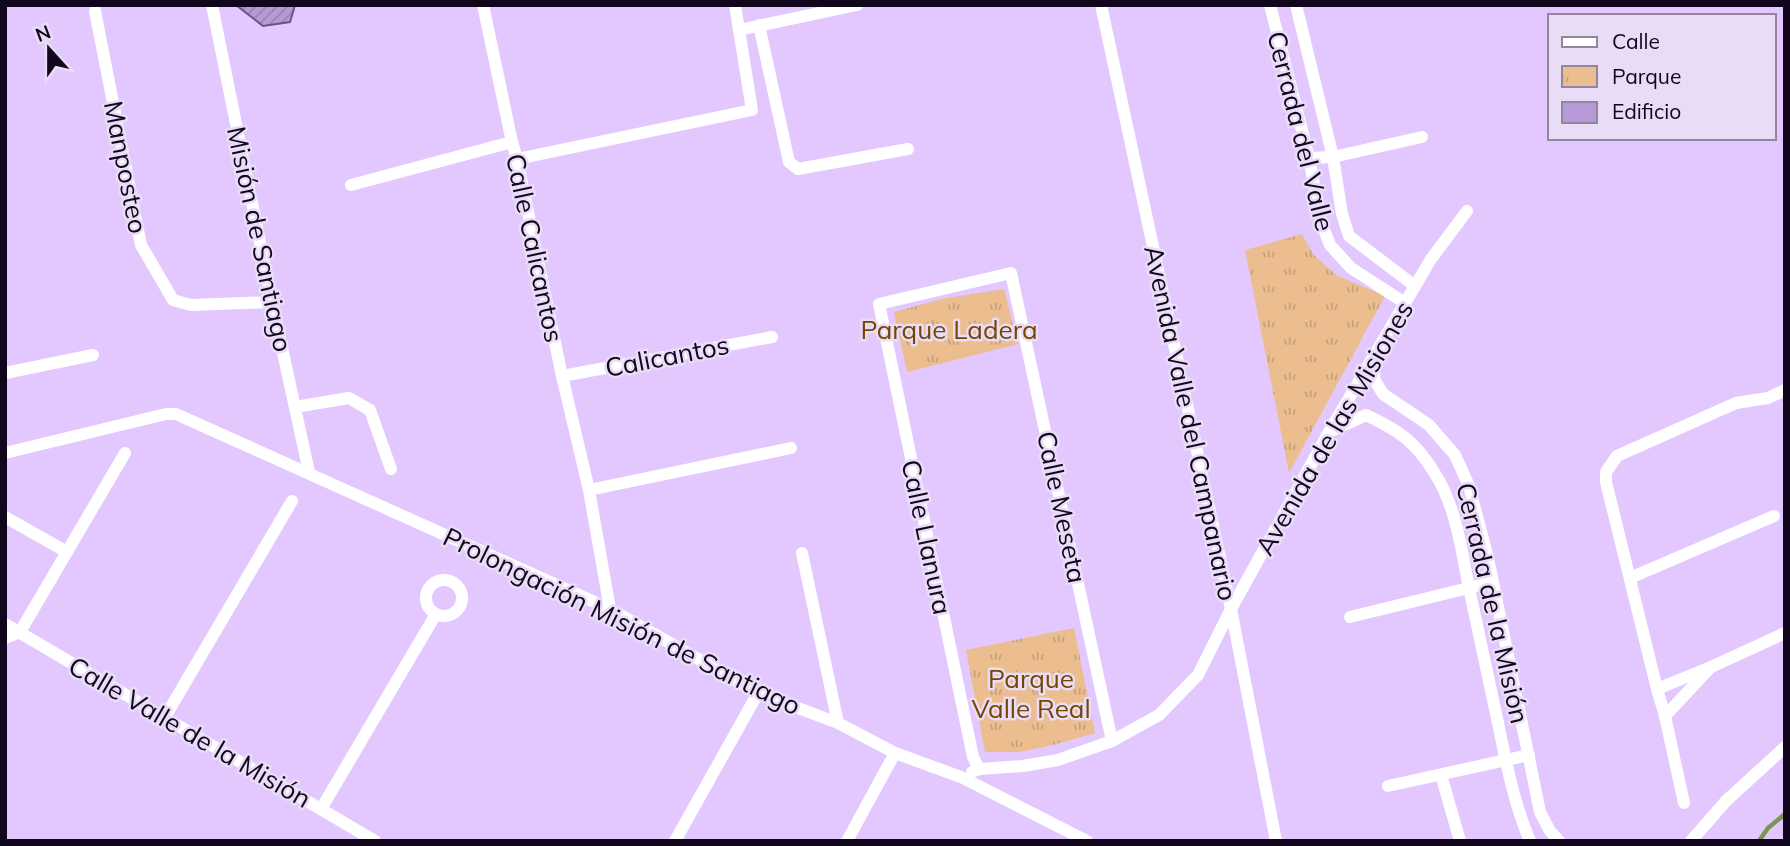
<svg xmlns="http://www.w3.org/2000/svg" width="1790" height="846" viewBox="0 0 1790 846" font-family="Mulish,sans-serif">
<defs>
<pattern id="park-tufts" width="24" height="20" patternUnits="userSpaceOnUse" patternTransform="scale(1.75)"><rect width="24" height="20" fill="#ebbd8f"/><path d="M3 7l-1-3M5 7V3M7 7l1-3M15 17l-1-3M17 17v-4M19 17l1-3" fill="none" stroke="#c8a17b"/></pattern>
<pattern id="building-hatch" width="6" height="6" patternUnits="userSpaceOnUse" patternTransform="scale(1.75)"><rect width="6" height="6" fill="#b699d6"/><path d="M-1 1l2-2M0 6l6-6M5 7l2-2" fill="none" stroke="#9b82b7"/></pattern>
</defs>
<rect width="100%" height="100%" fill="#e2c8fe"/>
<g fill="url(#park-tufts)">
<polygon points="1302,234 1313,254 1336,275 1385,296 1289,473 1245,250"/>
<polygon points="1004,289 1018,344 907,372 894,312 946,298"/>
<polygon points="1074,628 1095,733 1053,745 1020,752 985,752 966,650"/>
</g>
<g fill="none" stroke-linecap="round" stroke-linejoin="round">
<polyline stroke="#7c9555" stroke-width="4.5" points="1759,841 1768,828 1785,814"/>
</g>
<polygon fill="url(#building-hatch)" stroke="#6e518c" stroke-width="2" points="236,5 295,5 290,22 263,26"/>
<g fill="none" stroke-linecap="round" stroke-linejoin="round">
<g stroke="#fff" stroke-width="12">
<polyline points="212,5 272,302 309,472"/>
<polyline points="483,5 512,142 517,159 562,376 589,490 610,609"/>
<polyline points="1101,5 1231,609 1276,841"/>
<polyline points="1270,5 1309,158 1321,222 1330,245 1351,268 1405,303"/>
<polyline points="1296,5 1333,157 1342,214 1349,236 1415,286"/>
<polyline points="95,11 141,245 173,300 191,305 272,302"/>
<polyline points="759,25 789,162 798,169 908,149"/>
<polyline points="739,30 857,5"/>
<polyline points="1309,158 1333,157 1422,137"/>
<polyline points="517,159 752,110 735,5"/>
<polyline points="351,185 512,142"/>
<polyline points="1375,356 1374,379 1383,394 1429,425 1455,455 1469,486 1488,558 1540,812 1550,831 1559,841"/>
<polyline points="5,373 93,355"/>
<polyline points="562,376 772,337"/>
<polyline points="295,407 349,398 370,410 391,469"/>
<path d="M1329,432L1366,415C1398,430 1415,441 1434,472C1455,504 1461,546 1468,583C1478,630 1488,676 1498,723C1506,762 1514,804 1530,841"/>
<polyline points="5,453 166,414 176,414 610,609 758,693 838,723 895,753 961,777 1087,841"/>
<polyline points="589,490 791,448"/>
<polyline points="5,517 67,552"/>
<polyline points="802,553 838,723"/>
<polyline points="1630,578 1774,516"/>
<circle cx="444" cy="598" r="18"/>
<polyline points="1350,617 1493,582"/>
<polyline points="5,624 375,841"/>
<polyline points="5,638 20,632 125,453"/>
<polyline points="1711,667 1665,716 1657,689 1606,482 1606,472 1617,456 1736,403 1768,398 1785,390"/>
<polyline points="1657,689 1711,667 1785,633"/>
<polyline points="1665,716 1684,803"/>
<polyline points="165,717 292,501"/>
<polyline points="979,769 973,757 879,304 1011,273 1112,741"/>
<polyline points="972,772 979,769 1023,766 1058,760 1112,741 1159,715 1198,675 1231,609 1329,432 1431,259 1467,211"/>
<polyline points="1441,775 1460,841"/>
<polyline points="1388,786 1529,755"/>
<polyline points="321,809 436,614"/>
<polyline points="675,841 758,693"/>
<polyline points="847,841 895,753"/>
<polyline points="1691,841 1726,801 1785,747"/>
</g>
</g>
<g text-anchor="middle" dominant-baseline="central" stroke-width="5" stroke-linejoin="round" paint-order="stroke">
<g font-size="26" fill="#12061c" stroke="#e8dcf7">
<text transform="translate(1301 131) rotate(76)">Cerrada del Valle</text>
<text transform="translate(126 167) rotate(79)">Manposteo</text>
<text transform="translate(260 239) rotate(78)">Misión de Santiago</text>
<text transform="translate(535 248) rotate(78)">Calle Calicantos</text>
<text transform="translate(667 356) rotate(-11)">Calicantos</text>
<text transform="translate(1191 423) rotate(78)">Avenida Valle del Campanario</text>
<text transform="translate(1334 428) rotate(-60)">Avenida de las Misiones</text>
<text transform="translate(1062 507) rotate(78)">Calle Meseta</text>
<text transform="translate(927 537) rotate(78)">Calle Llanura</text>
<text transform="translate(1493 603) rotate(77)">Cerrada de la Misión</text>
<text transform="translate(622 621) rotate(26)">Prolongación Misión de Santiago</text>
<text transform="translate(190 732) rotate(30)">Calle Valle de la Misión</text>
</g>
<g font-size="26" fill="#764500" stroke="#e8dcf7">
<text x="949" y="329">Parque Ladera</text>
<text x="1031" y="678">Parque<tspan x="1031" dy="30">Valle Real</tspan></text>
</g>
</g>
<rect width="1790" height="846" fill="none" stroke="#12061c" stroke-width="14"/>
<rect x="1548" y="14" width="228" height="126" fill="#e8dcf7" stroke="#92869f" stroke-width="2"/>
<rect x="1562" y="37" width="35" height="10" fill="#ffffff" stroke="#92869f" stroke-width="2"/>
<text x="1612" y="49" font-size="21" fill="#12061c">Calle</text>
<rect x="1562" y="66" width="35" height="21" fill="url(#park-tufts)" stroke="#92869f" stroke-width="2"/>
<text x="1612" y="84" font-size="21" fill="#12061c">Parque</text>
<rect x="1562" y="102" width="35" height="21" fill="#b699d6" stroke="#92869f" stroke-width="2"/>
<text x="1612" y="119" font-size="21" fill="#12061c">Edificio</text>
<g transform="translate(49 49) rotate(339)" stroke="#e8dcf7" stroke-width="5" paint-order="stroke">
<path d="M0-5L12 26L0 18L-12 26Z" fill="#12061c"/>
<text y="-10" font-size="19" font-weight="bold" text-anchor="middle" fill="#12061c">N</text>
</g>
</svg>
